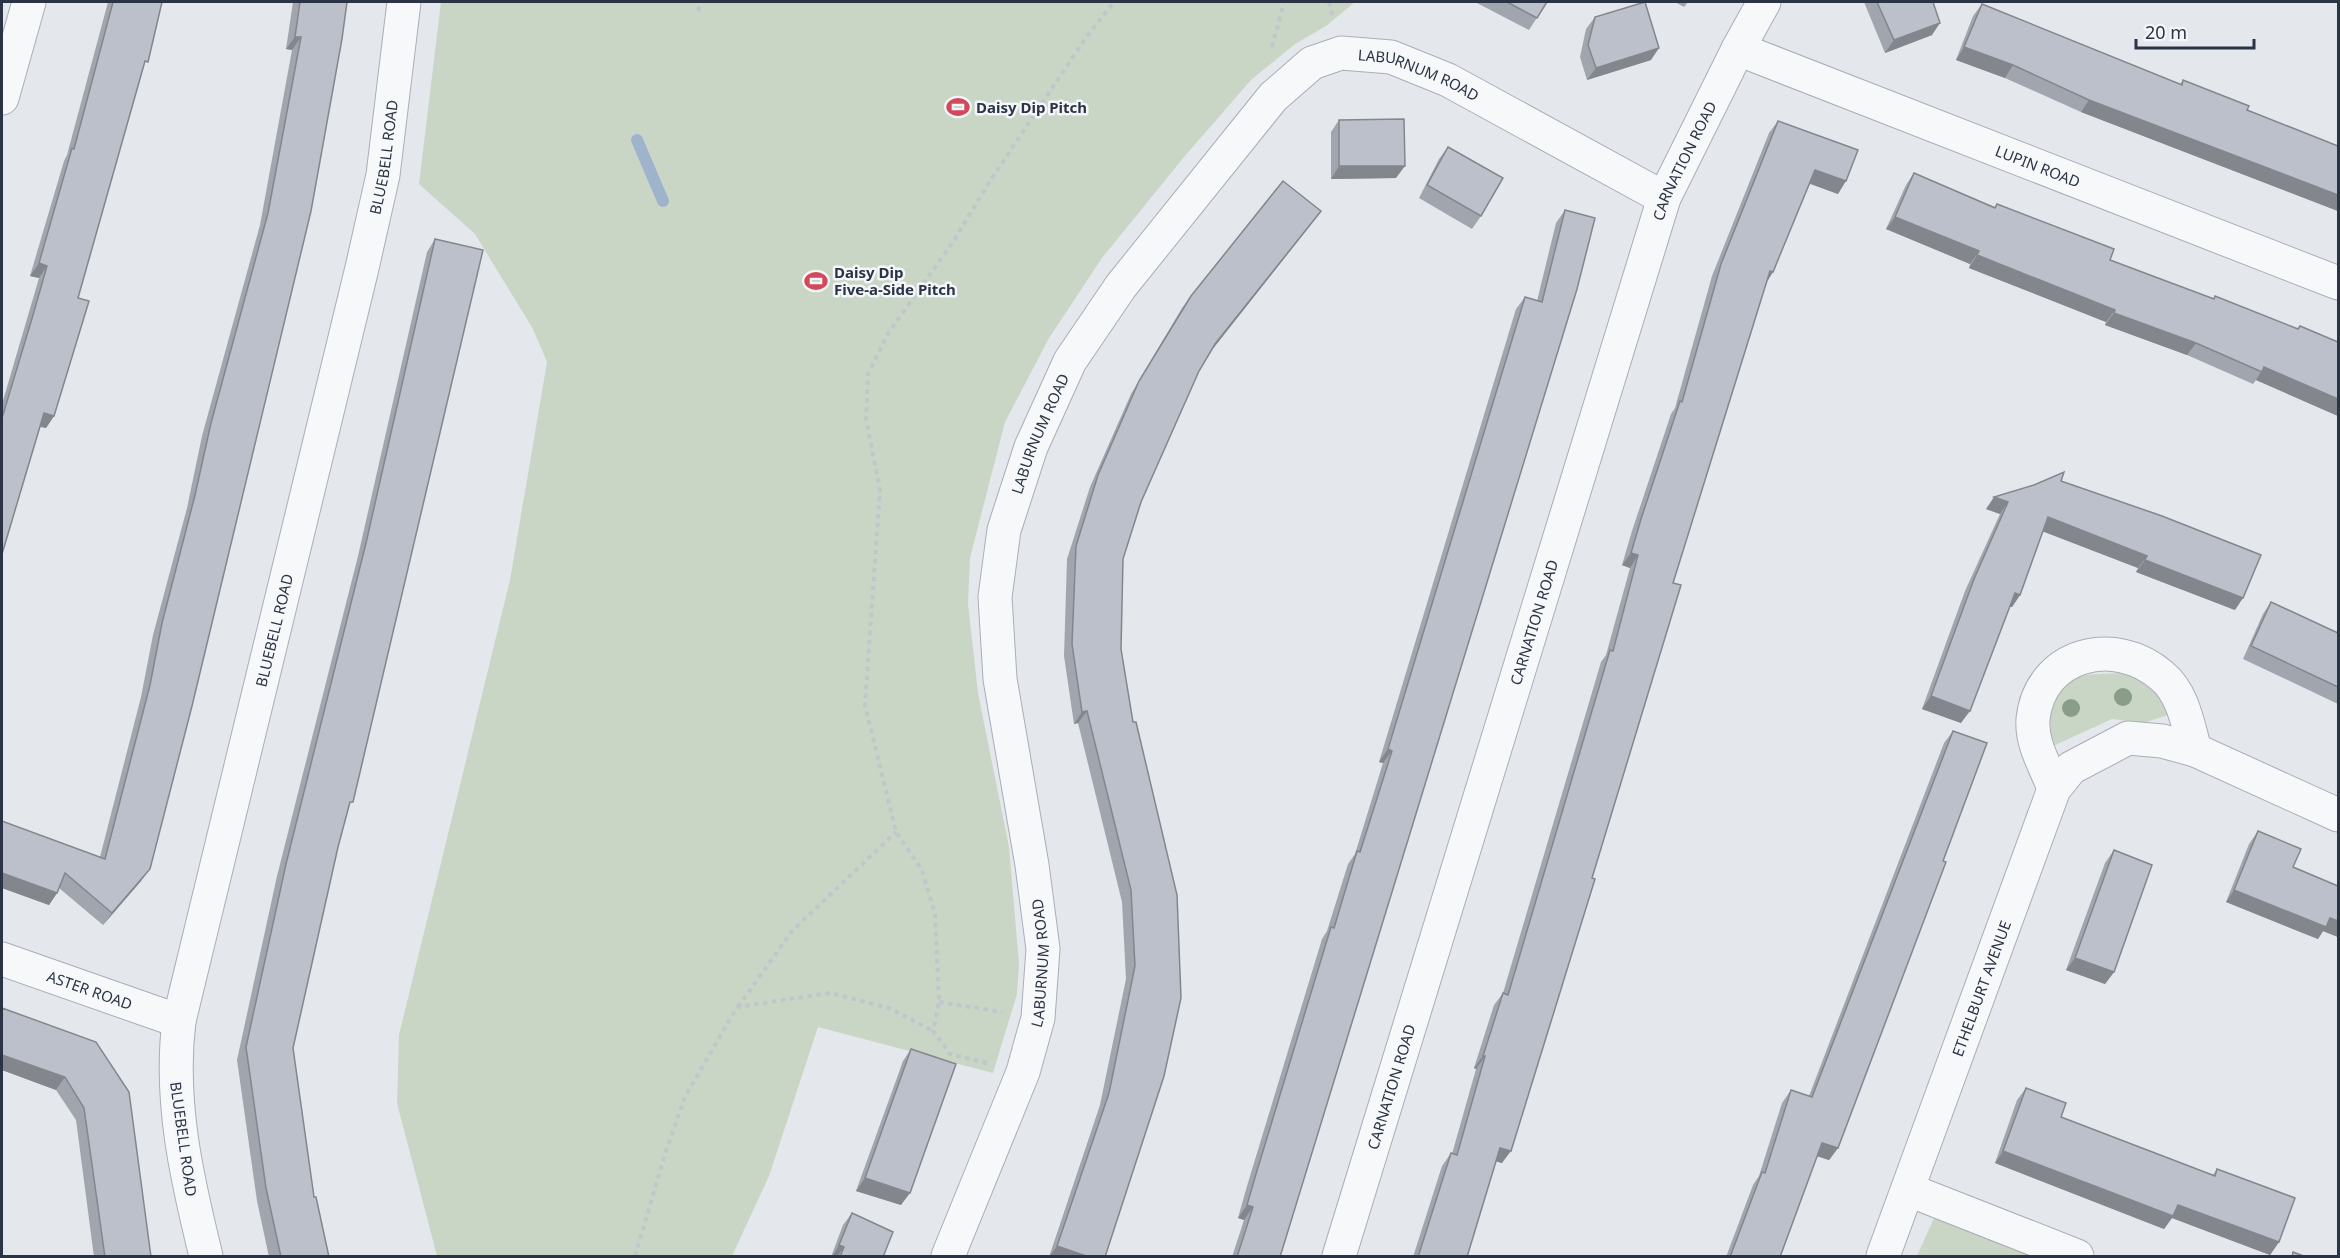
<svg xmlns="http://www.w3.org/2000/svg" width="2340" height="1258" viewBox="0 0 2340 1258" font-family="'Noto Sans',sans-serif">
<rect width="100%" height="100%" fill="#e4e7ec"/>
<g fill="#c9d6c5">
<polygon points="441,2 1355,2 1326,26 1295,44 1251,80 1184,157 1102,258 1049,338 1005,422 970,558 968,604 978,693 1009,847 1019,964 1017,994 993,1073 818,1027 769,1176 732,1256 437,1256 397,1103 399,1035 510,580 547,362 533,329 475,234 419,184"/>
<path d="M2122,673L2143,676L2166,696L2168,715L2143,723L2112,719L2053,746C2048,721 2047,685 2078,677C2092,673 2108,674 2122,673Z"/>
<polygon points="1934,1218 1944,1220 2039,1256 1917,1256"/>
</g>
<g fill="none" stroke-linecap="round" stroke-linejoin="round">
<polyline stroke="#9fb4cc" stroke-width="12" points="637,140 663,201"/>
<g stroke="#a9aeb7" stroke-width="35">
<g id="minor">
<path id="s1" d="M1738,49L2338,283"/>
<polyline points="2,98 29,2"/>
<path d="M2054,789C2046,766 2031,745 2033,719C2040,653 2115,635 2162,676C2183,693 2188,725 2195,750"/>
<path id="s2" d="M2,959L179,1021"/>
<polyline points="1909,1190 2077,1256"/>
<path id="s3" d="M206,1256C187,1179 169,1101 179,1021L362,268L383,175L404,2"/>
<path id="s4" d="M948,1256L1023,1072L1038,1018L1043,949L1032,865L1000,679L995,597L1004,530L1031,447L1070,361L1121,286L1273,97L1312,63L1341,53L1391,57L1448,80L1664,198"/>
<path id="s5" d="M1339,1256L1664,198L1738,49L1764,2"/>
<path id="s6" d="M1883,1256L2054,789L2071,768L2128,738L2162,741L2195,750L2338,815"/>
</g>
</g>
<g stroke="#c2c5cb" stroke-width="4" stroke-dasharray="4.5 4.5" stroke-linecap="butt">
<polyline points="1329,2 1333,18"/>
<polyline points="698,11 701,2"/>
<polyline points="1272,47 1284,2"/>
<polyline points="939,1002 1002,1012"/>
<polyline points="738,1007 792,931 896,832"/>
<polyline points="987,1063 950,1054 933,1031 939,1002 935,914 922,870 896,832 865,705 880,490 866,419 868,374 889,332 953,242 990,181 1087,36 1114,2"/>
<polyline points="635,1256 665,1154 685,1097 737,1007 830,993 889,1008 933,1031"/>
</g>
<use href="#minor" stroke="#f7f8fa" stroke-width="33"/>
</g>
<g fill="#899d89">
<circle cx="2123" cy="697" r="9"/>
<circle cx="2071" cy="708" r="9"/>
</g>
<g fill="#a1a5ae">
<polygon points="108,2 162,2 78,298 54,416 46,428 40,427 2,554 2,404 39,278 30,276 64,161 67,155"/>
<polygon points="293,2 347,2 141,881 103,925 59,888 57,893 49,905 2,888 100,857 141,697 153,635 187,508 202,436 260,225 292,50 286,49"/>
<polygon points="1475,2 1547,2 1529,30"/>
<polygon points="1675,2 1688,2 1684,7"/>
<polygon points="1864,2 1933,2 1932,35 1885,53"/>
<polygon points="1982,4 2180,84 2183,80 2247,110 2338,146 2338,211 2081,112 2005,78 1956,60 1973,16"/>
<polygon points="1595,17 1651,60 1587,80 1580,57 1586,29"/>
<polygon points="1339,120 1396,178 1331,179 1331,132"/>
<polygon points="1778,121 1838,194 1810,184 1766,283 1673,583 1502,1163 1496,1161 1467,1257 1413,1257 1442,1166 1451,1153 1452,1154 1476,1069 1474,1068 1494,1005 1503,993 1601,662 1606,655 1630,568 1622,565 1632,531 1671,414 1675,408 1712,276 1769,133"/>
<polygon points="1448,147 1481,216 1472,229 1419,198 1439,159"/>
<polygon points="1914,173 1995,207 1997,204 2110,260 2213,299 2215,296 2298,329 2300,326 2338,342 2338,416 2256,380 2253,384 2187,355 2105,325 2106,322 1969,268 1970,264 1886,229 1906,185"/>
<polygon points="1565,210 1595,218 1280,1257 1232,1257 1244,1220 1238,1218 1247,1186 1322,939 1327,931 1348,864 1355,854 1383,763 1379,762 1516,309 1525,297 1537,301 1556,223"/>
<polygon points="1312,223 1212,350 1199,371 1141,502 1123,559 1121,649 1133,722 1177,895 1105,1257 1049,1257 1100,1105 1126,979 1122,902 1078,723 1074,724 1064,656 1067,559 1090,487 1131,394 1182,308 1191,296"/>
<polygon points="435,239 348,809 338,847 293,1048 314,1197 329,1257 269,1257 257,1201 237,1060 277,876 358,556 427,252"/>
<polygon points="2061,481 2235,610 2136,572 2138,568 2043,531 2020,595 2012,607 2010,607 1961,723 1922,709 1965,591 2000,514 1986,509"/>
<polygon points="2271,602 2338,633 2338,704 2243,659 2263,614"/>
<polygon points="1953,731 1943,861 1838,1148 1829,1160 1817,1156 1780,1257 1726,1257 1753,1185 1759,1176 1782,1103 1791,1090 1809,1096 1944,743"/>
<polygon points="2258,831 2293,867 2338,886 2338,937 2323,931 2318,939 2226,902 2249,844"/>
<polygon points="2114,850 2114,972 2105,984 2066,970 2105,863"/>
<polygon points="96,1042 151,1257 94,1257 76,1120 56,1090 2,1070"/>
<polygon points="911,1049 901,1205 856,1191 903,1061"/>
<polygon points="2026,1088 2061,1117 2213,1175 2217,1169 2279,1242 2270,1255 2172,1218 2164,1229 1995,1163 2017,1100"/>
<polygon points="852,1213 883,1257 831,1257 843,1225"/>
</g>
<g fill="#83868d">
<polygon points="1940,23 1932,35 1885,53 1894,40"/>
<polygon points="295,37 301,37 292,50 286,49"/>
<polygon points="1964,47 2013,65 2005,78 1956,60"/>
<polygon points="1659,48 1651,60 1587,80 1596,68"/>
<polygon points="2089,100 2338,195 2338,211 2081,112"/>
<polygon points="1339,166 1405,166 1396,178 1331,179"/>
<polygon points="1815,170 1846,181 1838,194 1806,182"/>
<polygon points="1321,211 1312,223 1207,356 1215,344"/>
<polygon points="1895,217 1979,251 1970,264 1886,229"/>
<polygon points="1977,255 2115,310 2106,322 1969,268"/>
<polygon points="39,263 47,266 39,278 30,276"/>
<polygon points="1770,271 1773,272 1765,285"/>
<polygon points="2114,313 2196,343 2187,355 2105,325"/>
<polygon points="2264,367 2338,399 2338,416 2256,380"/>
<polygon points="44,413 54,416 46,428 35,425"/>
<polygon points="1994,497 2008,502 2000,514 1986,509"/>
<polygon points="2048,517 2147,556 2138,568 2039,530"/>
<polygon points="1631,553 1638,555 1630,568 1622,565"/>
<polygon points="2145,560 2243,598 2235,610 2136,572"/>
<polygon points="2015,593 2020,595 2012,607 2006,606"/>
<polygon points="1931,696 1970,711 1961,723 1922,709"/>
<polygon points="1087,711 1078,723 1074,724 1082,712"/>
<polygon points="1388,749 1392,751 1383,763 1379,762"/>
<polygon points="150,869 141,881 103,925 112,913"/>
<polygon points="2,873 57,893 49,905 2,888"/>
<polygon points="2234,890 2330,918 2338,921 2338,937 2323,931 2318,939 2226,902"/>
<polygon points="2075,958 2114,972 2105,984 2066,970"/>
<polygon points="2,1055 65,1077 56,1090 2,1070"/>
<polygon points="1483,1056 1485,1056 1476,1069 1474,1068"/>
<polygon points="1822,1143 1838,1148 1829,1160 1813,1155"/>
<polygon points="1500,1148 1511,1151 1502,1163 1491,1160"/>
<polygon points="2003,1151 2178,1205 2279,1242 2270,1255 2172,1218 2164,1229 1995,1163"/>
<polygon points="865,1178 910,1193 901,1205 856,1191"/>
<polygon points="1247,1205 1253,1207 1244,1220 1238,1218"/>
<polygon points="839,1245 844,1247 837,1257 832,1257"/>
<polygon points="1057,1246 1089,1257 1049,1257"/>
</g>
<g fill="#bbc0ca" stroke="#83868d" stroke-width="1.5">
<polygon points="113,2 162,2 148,62 145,61 78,298 89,301 54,416 44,413 2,554 2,418 33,315 47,266 39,263 72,148 74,149"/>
<polygon points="300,2 347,2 342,39 311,211 192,706 150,869 112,913 65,873 57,893 2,873 2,821 105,859 150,685 162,623 195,495 211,423 268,213 301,37 295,37"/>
<polygon points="1507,2 1547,2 1537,18"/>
<polygon points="1645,2 1659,48 1596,68 1588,45 1595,17"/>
<polygon points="1877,2 1933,2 1940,23 1894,40"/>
<polygon points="1982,4 2182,85 2183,80 2249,106 2247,110 2338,146 2338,195 2089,100 2013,65 1964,47"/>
<polygon points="1404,119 1405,166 1339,166 1339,120"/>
<polygon points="1778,121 1858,150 1846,181 1815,170 1773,272 1770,271 1673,583 1681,585 1592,878 1595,879 1511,1151 1500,1148 1467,1257 1418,1257 1451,1153 1457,1155 1485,1056 1483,1056 1503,993 1508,995 1610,650 1613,651 1638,555 1631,553 1641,519 1680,401 1682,402 1721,264"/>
<polygon points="1448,147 1503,178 1481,216 1427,185"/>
<polygon points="1914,173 1995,208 1997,204 2114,249 2110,260 2214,299 2215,296 2298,329 2300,326 2338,342 2338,399 2264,367 2262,372 2196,343 2114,313 2115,310 1977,255 1979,251 1895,217"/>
<polygon points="1283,181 1321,211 1215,344 1199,371 1141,502 1123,559 1121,649 1133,722 1136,722 1177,895 1181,998 1164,1076 1105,1257 1089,1257 1057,1246 1109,1093 1135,966 1131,890 1087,711 1082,712 1072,644 1076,546 1098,475 1139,381 1191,296"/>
<polygon points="1565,210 1595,218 1577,289 1280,1257 1237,1257 1253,1207 1247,1205 1256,1174 1331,927 1334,928 1357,851 1360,852 1392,751 1388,749 1525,297 1542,302"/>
<polygon points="435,239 483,250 353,802 350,802 338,847 293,1048 314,1197 316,1197 329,1257 281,1257 266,1188 246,1047 286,864 366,543"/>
<polygon points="2064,472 2061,481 2162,516 2261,555 2243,598 2145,560 2147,556 2048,517 2020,595 2015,593 1970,711 1931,696 1974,579 2008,502 1994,497 2034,485"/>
<polygon points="2271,602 2338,633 2338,687 2251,646"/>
<polygon points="1953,731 1987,743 1943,861 1946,862 1838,1148 1822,1143 1780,1257 1730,1257 1762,1172 1765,1173 1791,1090 1812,1097"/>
<polygon points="2258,831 2301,849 2293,867 2338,886 2338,921 2330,918 2326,927 2234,890"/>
<polygon points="2114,850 2152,865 2114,972 2075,958"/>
<polygon points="2,1008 96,1042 129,1092 151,1257 105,1257 84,1108 65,1077 2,1055"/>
<polygon points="911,1049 956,1064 910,1193 865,1178"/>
<polygon points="2026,1088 2066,1103 2061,1117 2215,1176 2217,1169 2295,1198 2279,1242 2178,1205 2173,1216 2003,1151"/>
<polygon points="852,1213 893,1232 883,1257 840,1257 844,1247 839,1245"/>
<polygon points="2293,1252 2306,1257 2292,1257"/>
</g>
<defs>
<g id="stadium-bare" transform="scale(1.8)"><path d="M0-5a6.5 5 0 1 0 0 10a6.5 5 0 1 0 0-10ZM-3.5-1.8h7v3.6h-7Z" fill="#d1495b" stroke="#f4f6f9" stroke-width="2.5" paint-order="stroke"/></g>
</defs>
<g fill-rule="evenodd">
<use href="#stadium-bare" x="958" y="107"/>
<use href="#stadium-bare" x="816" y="281"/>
</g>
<g text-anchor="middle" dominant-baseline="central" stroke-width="5" stroke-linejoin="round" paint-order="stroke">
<g font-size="15" fill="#2b3445" stroke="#f4f6f9">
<text stroke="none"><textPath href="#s4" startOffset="1426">LABURNUM ROAD</textPath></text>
<text stroke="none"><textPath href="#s3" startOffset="1126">BLUEBELL ROAD</textPath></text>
<text stroke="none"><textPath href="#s5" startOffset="1149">CARNATION ROAD</textPath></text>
<text stroke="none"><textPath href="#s1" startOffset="322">LUPIN ROAD</textPath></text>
<text stroke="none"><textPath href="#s4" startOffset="850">LABURNUM ROAD</textPath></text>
<text stroke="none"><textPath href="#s5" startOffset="663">CARNATION ROAD</textPath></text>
<text stroke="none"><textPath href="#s3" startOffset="640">BLUEBELL ROAD</textPath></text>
<text stroke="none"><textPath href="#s4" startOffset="310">LABURNUM ROAD</textPath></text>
<text stroke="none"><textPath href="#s6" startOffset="285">ETHELBURT AVENUE</textPath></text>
<text stroke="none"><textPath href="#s2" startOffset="93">ASTER ROAD</textPath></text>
<text stroke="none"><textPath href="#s5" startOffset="177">CARNATION ROAD</textPath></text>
<text transform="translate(184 1139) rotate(82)">BLUEBELL ROAD</text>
</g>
<g font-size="15" font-weight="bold" fill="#2b3445" stroke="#f4f6f9" text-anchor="start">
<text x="976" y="107">Daisy Dip Pitch</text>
<text x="834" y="272">Daisy Dip<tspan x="834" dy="17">Five-a-Side Pitch</tspan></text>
</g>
</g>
<rect width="2340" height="1258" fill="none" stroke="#2b3445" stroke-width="6"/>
<path d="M2136 39v9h118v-9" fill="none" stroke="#2b3445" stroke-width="3"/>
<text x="2145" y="39" font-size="18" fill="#2b3445" stroke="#f4f6f9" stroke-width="4.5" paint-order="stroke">20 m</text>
</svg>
